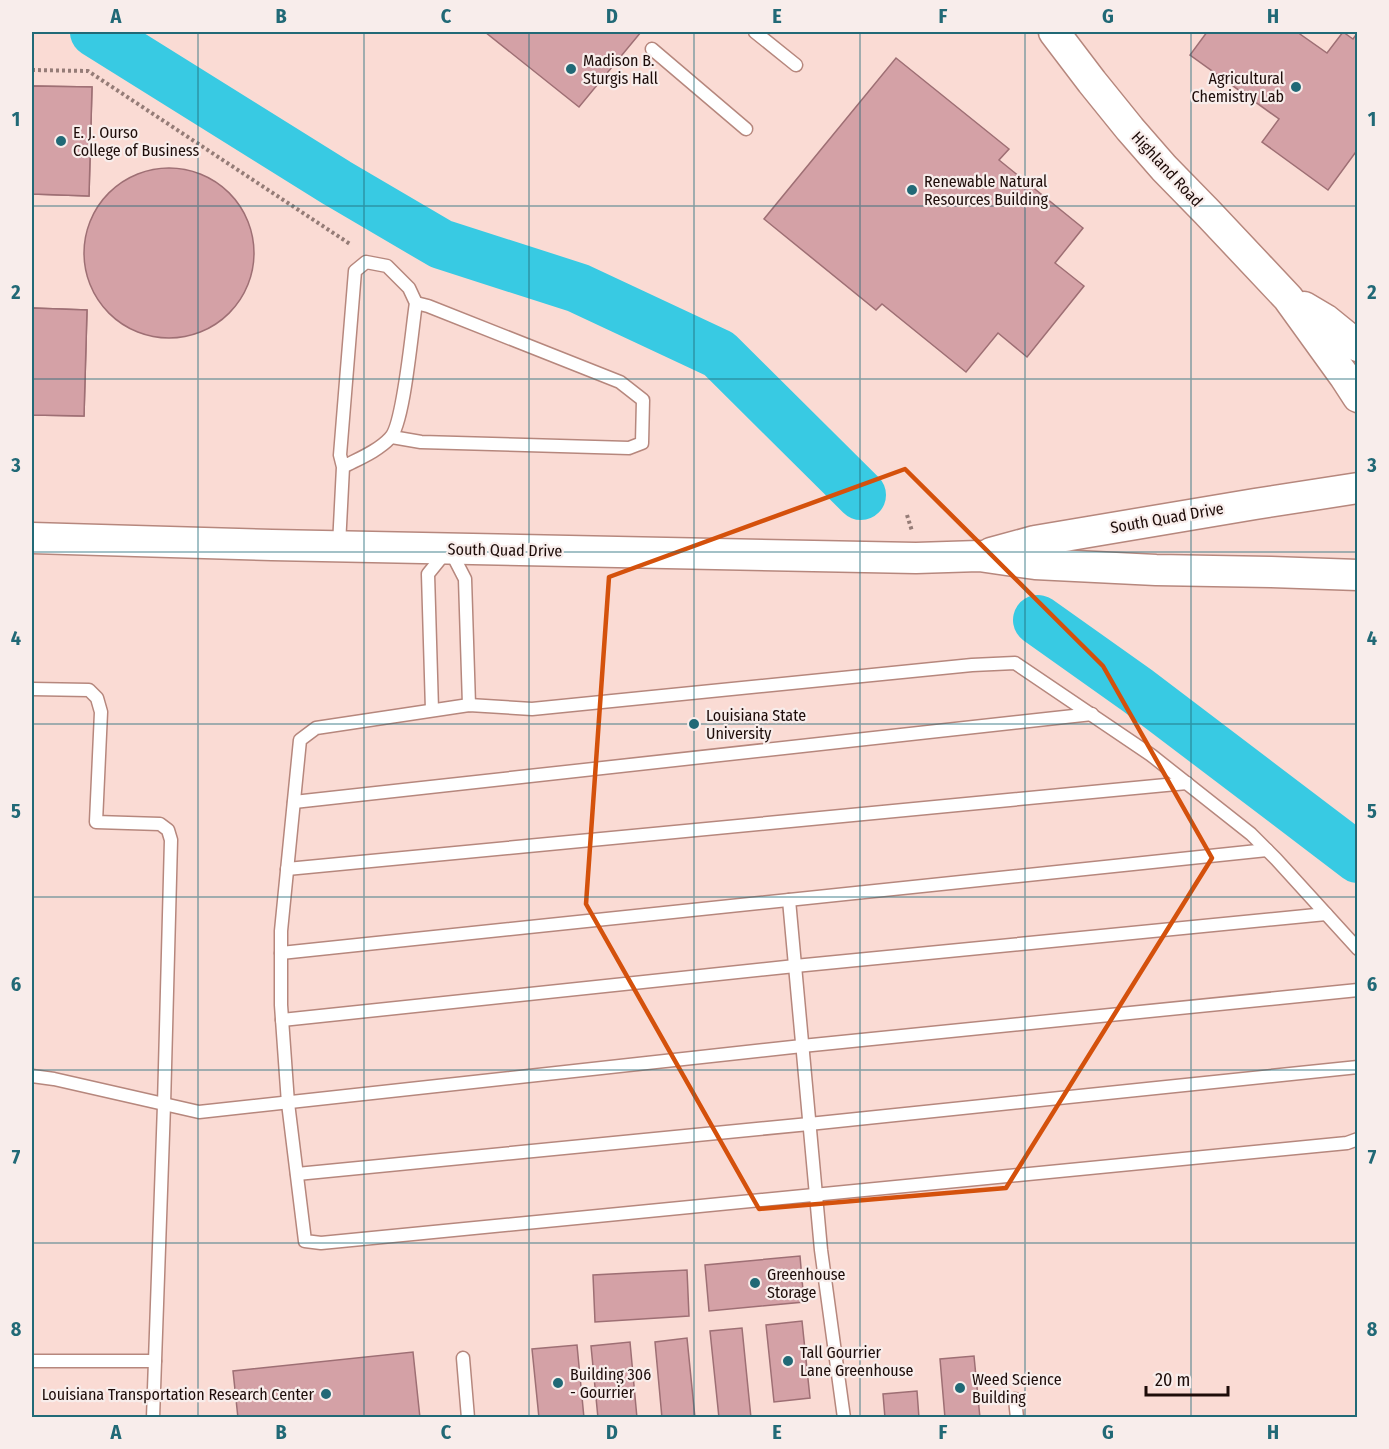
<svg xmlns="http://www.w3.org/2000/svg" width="1389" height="1449" viewBox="0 0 1389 1449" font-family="'Fira Sans Condensed',sans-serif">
<rect width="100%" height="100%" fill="#fadbd4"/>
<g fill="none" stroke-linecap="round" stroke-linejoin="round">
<g stroke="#38cae3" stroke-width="50">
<polyline points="95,32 337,183 441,244 578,288 719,354 861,495"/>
<polyline points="1038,620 1138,691 1358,858"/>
</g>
</g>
<g fill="#d4a1a6" stroke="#9e6f74" stroke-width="1.5">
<polygon points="485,32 641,32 579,107"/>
<polygon points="1207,32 1297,32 1327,53 1343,32 1353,39 1358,32 1358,149 1328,190 1262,142 1279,119 1190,55"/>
<polygon points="896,58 1009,149 999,160 1083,228 1055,263 1084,286 1027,357 998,333 966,372 882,304 876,310 764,219"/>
<polygon points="32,86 92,87 89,196 32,194"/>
<polygon points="32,86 92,87 89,196 32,194"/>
<circle cx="169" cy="253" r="85"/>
<polygon points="32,308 87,310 84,416 32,415"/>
<polygon points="32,308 87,310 84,416 32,415"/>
<polygon points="800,1256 804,1302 709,1311 705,1265"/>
<polygon points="687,1270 689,1316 595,1322 593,1275"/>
<polygon points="802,1321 810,1398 774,1402 766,1325"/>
<polygon points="742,1328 751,1418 719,1418 710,1331"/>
<polygon points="687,1338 695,1418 662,1418 655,1342"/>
<polygon points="630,1342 637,1418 598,1418 591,1346"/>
<polygon points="577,1345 584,1418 539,1418 532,1349"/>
<polygon points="413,1352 420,1418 238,1418 233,1371"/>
<polygon points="974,1356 980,1418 945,1418 940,1359"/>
<polygon points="917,1391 919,1418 885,1418 883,1394"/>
</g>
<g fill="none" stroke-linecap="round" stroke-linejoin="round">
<g stroke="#b6877d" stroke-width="15">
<g id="service">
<polyline points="755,32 796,65"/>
<polyline points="652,49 746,129"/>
<polyline points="392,437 421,442 629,448 642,443 643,400 620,382 428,306 416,303"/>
<path d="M339,545L343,467L340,455L355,271L366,262L387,266L409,288L416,303C412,327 404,425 390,438C378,451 358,459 343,467"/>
<polyline points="32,689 89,690 97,698 101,712 96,822 160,824 168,830 171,840 164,1105 153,1418"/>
<polyline points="432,710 428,574 449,548 465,579 469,705"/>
<polyline points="294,802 1092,714"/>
<polyline points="287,869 1187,783"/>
<polyline points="789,900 821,1250 844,1418"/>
<polyline points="1358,949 1276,859 1251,834 1151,755 1015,663 972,665 532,709 469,705 316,728 300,740 281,931 281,1005 288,1103 305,1241 321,1243 1347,1143 1358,1139"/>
<polyline points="281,953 1267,850"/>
<polyline points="282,1020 795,966 1326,914"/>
<polyline points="32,1076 54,1079 199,1112 802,1046 1358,990"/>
<polyline points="297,1174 809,1124 1358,1067"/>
<polyline points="463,1358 468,1418"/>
<polyline points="32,1361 155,1361"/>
<polyline points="1015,1399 1017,1418"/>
</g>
</g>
<g stroke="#b6877d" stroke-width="33">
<g id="tertiary">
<polyline points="1054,32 1092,82 1130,129 1164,168 1207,212 1288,298 1345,377 1358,397"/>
<polyline points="1304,307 1326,320 1358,346"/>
<polyline points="32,538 272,545 916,558 979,556 1035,564 1156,570 1271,572 1358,575"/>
<polyline points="991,553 1035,541 1255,504 1358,488"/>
</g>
</g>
<g stroke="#957c77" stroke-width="4" stroke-dasharray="3 3" stroke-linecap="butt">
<polyline points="32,70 88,71 350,244"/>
<polyline points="907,515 912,531"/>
</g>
<use href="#service" stroke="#fff" stroke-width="12"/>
<use href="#tertiary" stroke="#fff" stroke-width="30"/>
</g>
<path fill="none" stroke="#d4510c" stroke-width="4.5" stroke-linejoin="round" d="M905,469L1103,666L1212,858L1006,1188L759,1209L586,904L609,577Z"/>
<path fill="none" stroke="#216976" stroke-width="1.5" stroke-opacity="0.55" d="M198,32V1418M364,32V1418M529,32V1418M694,32V1418M860,32V1418M1025,32V1418M1191,32V1418M32,206H1358M32,379H1358M32,552H1358M32,724H1358M32,897H1358M32,1070H1358M32,1243H1358"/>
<g fill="#216976" stroke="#f8edeb" stroke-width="2">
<circle cx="571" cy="69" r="6"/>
<circle cx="1296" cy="87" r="6"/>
<circle cx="61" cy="141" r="6"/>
<circle cx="912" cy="190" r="6"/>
<circle cx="694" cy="724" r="6"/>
<circle cx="755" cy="1283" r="6"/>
<circle cx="788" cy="1361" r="6"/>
<circle cx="558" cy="1383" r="6"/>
<circle cx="960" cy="1388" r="6"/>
<circle cx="326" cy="1394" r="6"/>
</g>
<g text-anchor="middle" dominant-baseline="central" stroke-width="4.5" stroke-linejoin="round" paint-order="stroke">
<g font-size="16" fill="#1d0c09" stroke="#f8edeb" text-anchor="start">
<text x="583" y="60">Madison B.<tspan x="583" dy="18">Sturgis Hall</tspan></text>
<text x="1284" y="78" text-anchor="end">Agricultural<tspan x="1284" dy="18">Chemistry Lab</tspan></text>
<text x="73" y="132">E. J. Ourso<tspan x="73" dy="18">College of Business</tspan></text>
<text x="924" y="181">Renewable Natural<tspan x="924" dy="18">Resources Building</tspan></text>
<text x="706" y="715">Louisiana State<tspan x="706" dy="18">University</tspan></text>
<text x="767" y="1274">Greenhouse<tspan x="767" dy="18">Storage</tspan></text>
<text x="800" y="1352">Tall Gourrier<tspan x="800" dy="18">Lane Greenhouse</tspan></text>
<text x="570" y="1374">Building 306<tspan x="570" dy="18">- Gourrier</tspan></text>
<text x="972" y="1379">Weed Science<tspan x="972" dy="18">Building</tspan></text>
<text x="314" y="1394" text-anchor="end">Louisiana Transportation Research Center</text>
</g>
<g font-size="16" fill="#1d0c09" stroke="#f8edeb">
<text transform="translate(1167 169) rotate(47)">Highland Road</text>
<text transform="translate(1167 518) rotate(-10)">South Quad Drive</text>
<text transform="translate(505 550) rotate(1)">South Quad Drive</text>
</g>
</g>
<rect width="1389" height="1449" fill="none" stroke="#f8edeb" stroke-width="66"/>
<path d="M1146 1386v9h82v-9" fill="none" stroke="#1d0c09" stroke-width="3"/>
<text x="1155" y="1386" font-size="18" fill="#1d0c09" stroke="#f8edeb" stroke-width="4.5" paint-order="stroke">20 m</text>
<rect x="33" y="33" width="1323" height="1383" fill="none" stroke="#216976" stroke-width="2"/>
<g font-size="20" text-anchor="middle" font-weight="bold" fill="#216976">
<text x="116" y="23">A</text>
<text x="281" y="23">B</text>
<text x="446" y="23">C</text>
<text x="612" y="23">D</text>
<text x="777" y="23">E</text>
<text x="943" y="23">F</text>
<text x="1108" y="23">G</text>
<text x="1273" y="23">H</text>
<text x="16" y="126">1</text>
<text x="1372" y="126">1</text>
<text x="16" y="299">2</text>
<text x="1372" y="299">2</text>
<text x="16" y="472">3</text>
<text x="1372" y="472">3</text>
<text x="16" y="645">4</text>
<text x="1372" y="645">4</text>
<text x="16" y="818">5</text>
<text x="1372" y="818">5</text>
<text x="16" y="991">6</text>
<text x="1372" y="991">6</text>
<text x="16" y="1164">7</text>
<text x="1372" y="1164">7</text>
<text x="16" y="1336">8</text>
<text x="1372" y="1336">8</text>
<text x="116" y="1439">A</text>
<text x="281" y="1439">B</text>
<text x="446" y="1439">C</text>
<text x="612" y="1439">D</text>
<text x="777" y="1439">E</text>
<text x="943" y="1439">F</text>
<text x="1108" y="1439">G</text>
<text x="1273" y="1439">H</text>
</g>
</svg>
